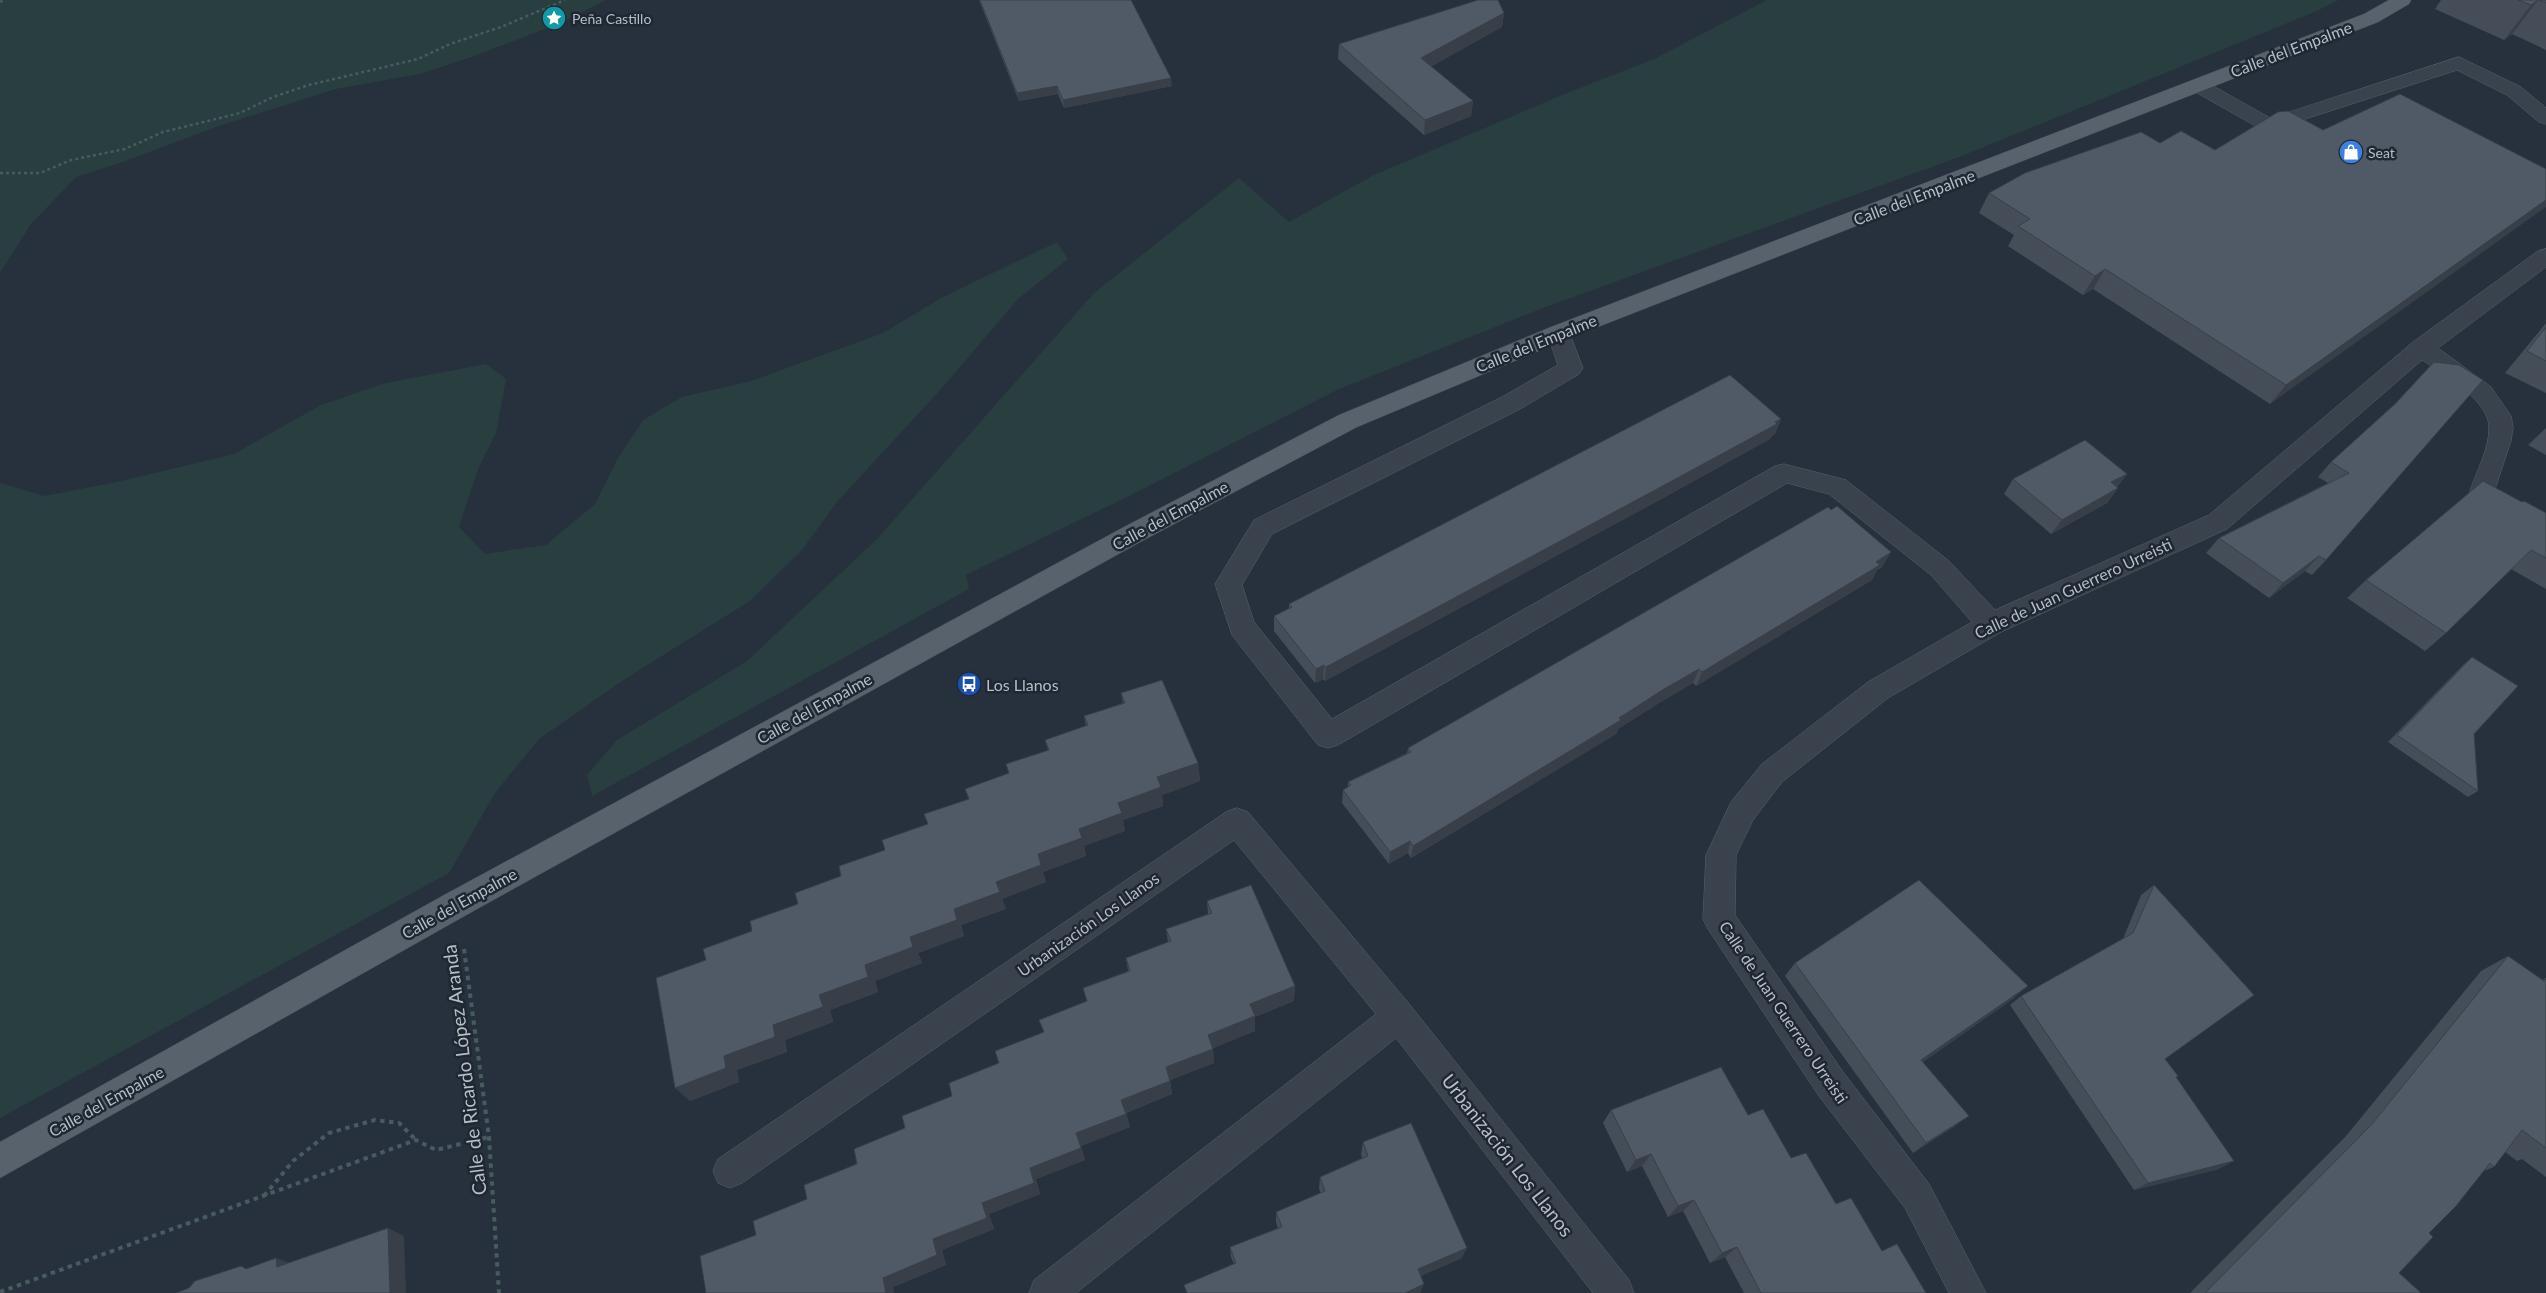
<svg xmlns="http://www.w3.org/2000/svg" width="2546" height="1293" viewBox="0 0 2546 1293" font-family="Lato,sans-serif">
<rect width="100%" height="100%" fill="#26313d"/>
<g fill="#293e3f">
<polygon points="0,0 606,0 565,21 480,54 420,74 336,89 219,126 120,163 76,177 31,224 0,273"/>
<polygon points="1767,0 2339,0 2317,11 1962,156 1543,308 1339,389 1125,498 966,575 969,589 592,796 587,775 617,740 747,661 877,539 1094,293 1239,178 1289,222 1374,175 1567,93 1654,59"/>
<polygon points="1057,242 1068,259 1018,299 942,388 836,503 802,550 750,601 625,679 539,739 495,793 449,873 0,1118 0,483 44,496 117,482 234,454 321,405 386,383 486,364 506,379 496,433 478,469 459,527 485,554 546,545 595,504 618,458 643,420 682,397 751,381 883,333 943,297"/>
</g>
<g fill="none" stroke-linecap="round" stroke-linejoin="round">
<g stroke="#58616b" stroke-width="1">
<polygon id="service" points="2459,57 2521,87 2546,108 2546,124 2539,122 2507,95 2457,70 2268,131 2261,129 2192,90 2189,86 2192,82 2206,82 2270,118"/>
</g>
<g stroke="#58616b" stroke-width="1">
<g id="minor">
<path d="M2546,249V267L2438,348L2491,387L2511,416L2513,427L2511,441L2491,501L2482,504L2473,501L2469,494C2475,474 2490,448 2489,427C2488,399 2443,374 2422,360L2227,529L2001,632L1888,698L1782,782L1753,820L1736,855L1735,915L1843,1072L1929,1184L1986,1293H1949L1905,1208L1819,1096L1708,929L1703,919L1706,855L1731,802L1762,764L1868,682L1972,622L1931,575L1829,494L1787,483L1338,745L1328,748L1318,745L1232,635L1215,584L1254,520L1502,397L1558,365L1547,333L1551,327L1559,325L1567,327L1583,368L1579,374L1520,409L1272,534L1242,585L1254,622L1332,719L1775,466L1784,464L1846,480L1949,561L1995,610L2209,515L2413,342L2538,251Z"/>
<polygon points="1237,808 1248,812 1410,1005 1629,1280 1634,1293 1593,1293 1396,1038 1076,1293 1029,1293 1034,1280 1376,1014 1234,840 742,1183 730,1188 718,1183 713,1171 718,1159 1226,812"/>
</g>
</g>
<g stroke="#434c56" stroke-width="1">
<polygon id="primary" points="2389,0 2411,0 2409,4 2378,22 1567,339 1357,427 1142,541 468,914 0,1178 0,1142 446,894 1124,527 1339,415 1551,327 2364,14"/>
</g>
<g stroke="#485b5d" stroke-width="2.5" stroke-dasharray="3 3" stroke-linecap="butt">
<polyline points="0,2 4,0"/>
<polyline points="0,173 40,173 71,160 125,149 163,132 240,113 273,97 309,85 418,59 450,44 501,27 565,0"/>
</g>
<g stroke="#485b5d" stroke-width="4" stroke-dasharray="4.5 4.5" stroke-linecap="butt">
<polyline points="464,949 489,1137 499,1293"/>
<polyline points="264,1196 293,1161 329,1133 375,1120 399,1123 416,1140"/>
<polyline points="0,1292 416,1140 436,1150 489,1137"/>
</g>
<use href="#service" fill="#3a434d" fill-rule="evenodd"/>
<use href="#minor" fill="#3a434d" fill-rule="evenodd"/>
<use href="#primary" fill="#58626d" fill-rule="evenodd"/>
</g>
<g fill="#454d59">
<polygon points="979,0 1131,0 1172,86 1064,108 1058,94 1019,101"/>
<polygon points="2441,0 2546,0 2546,50 2512,34 2504,40 2435,9"/>
<polygon points="1504,13 1502,27 1431,66 1473,101 1471,116 1424,135 1338,59 1339,44"/>
<polygon points="2323,130 2546,169 2270,404 2093,289 2083,295 2008,246 2014,235 1979,213 1989,193 2160,143 2215,150"/>
<polygon points="2546,323 2546,393 2505,373"/>
<polygon points="2395,404 2326,560 2312,575 2305,571 2269,598 2206,553 2219,538 2328,483 2318,477 2331,462"/>
<polygon points="1781,419 1775,434 1772,436 1770,439 1665,497 1325,681 1323,679 1315,683 1274,631 1274,616 1289,609 1289,604"/>
<polygon points="2546,428 2546,455 2528,445"/>
<polygon points="2127,474 2117,487 2118,488 2107,503 2051,534 2004,494 2013,479"/>
<polygon points="2522,502 2546,513 2546,589 2511,569 2446,633 2425,651 2347,598 2366,580"/>
<polygon points="1831,510 1891,552 1882,567 1877,570 1872,580 1696,686 1693,683 1659,703 1618,729 1616,734 1411,858 1408,853 1389,864 1342,803 1343,790 1348,787 1348,782 1407,753 1408,748"/>
<polygon points="2472,657 2474,734 2478,791 2468,797 2388,742 2464,664"/>
<polygon points="1121,693 1198,763 1200,781 1162,795 1163,806 1123,820 1125,831 1084,846 1086,856 1043,872 1046,882 1002,899 1006,909 961,925 964,936 918,953 922,963 875,981 878,992 830,1010 833,1022 785,1040 787,1052 737,1070 739,1082 690,1101 706,960 841,876 928,824 1009,774 1006,764 1048,750 1045,740 1086,726 1084,716 1123,703"/>
<polygon points="2154,885 2165,1059 2176,1077 2219,1169 2134,1190 2010,1005 2021,996 2123,939 2141,895"/>
<polygon points="1207,901 1295,986 1294,1001 1255,1017 1255,1031 1213,1048 1214,1063 1170,1080 1172,1094 1126,1113 1130,1127 1081,1146 1085,1160 1036,1179 1040,1194 989,1214 994,1229 942,1250 946,1265 893,1287 756,1235 905,1128 1087,1001 1083,988 1128,971 1126,958 1168,942 1166,929 1208,914"/>
<polygon points="2508,956 2542,980 2546,978 2546,1177 2522,1159 2517,1161 2505,1152 2494,1167 2484,1171 2429,1233 2399,1273 2421,1293 2190,1293 2346,1136 2481,971"/>
<polygon points="1795,963 2014,998 1923,1062 1955,1126 1913,1153 1785,976"/>
<polygon points="1611,1110 1748,1115 1882,1251 1926,1293 1744,1293 1725,1257 1710,1263 1683,1211 1668,1217 1642,1166 1627,1172 1603,1123"/>
<polygon points="1363,1142 1462,1258 1420,1276 1424,1284 1420,1293 1187,1293 1184,1285 1234,1264 1231,1257 1230,1247 1278,1228 1276,1222 1276,1212 1321,1193 1319,1189 1320,1177 1362,1158 1361,1154"/>
</g>
<g fill="#383f48">
<polygon points="2538,0 2512,34 2504,40 2531,5"/>
<polygon points="1504,13 1502,27 1420,73 1421,58"/>
<polygon points="1171,78 1172,86 1064,108 1063,100"/>
<polygon points="1057,86 1058,94 1019,101 1017,93"/>
<polygon points="1473,101 1471,116 1424,135 1425,120"/>
<polygon points="2546,200 2546,207 2270,404 2286,385"/>
<polygon points="2105,269 2093,289 2083,295 2095,276"/>
<polygon points="1781,419 1775,434 1772,436 1770,439 1665,497 1325,681 1326,667"/>
<polygon points="2127,474 2116,489 2111,482"/>
<polygon points="2118,488 2107,503 2051,534 2062,520"/>
<polygon points="1891,552 1882,567 1877,570 1872,580 1696,686 1702,672"/>
<polygon points="2319,556 2305,571 2269,598 2283,583"/>
<polygon points="1324,665 1323,679 1315,683 1316,669"/>
<polygon points="1699,669 1693,683 1659,703 1618,729 1616,734 1411,858 1413,846 1664,689"/>
<polygon points="1198,763 1200,781 1162,795 1163,806 1123,820 1125,831 1084,846 1086,856 1043,872 1046,882 1002,899 1006,909 961,925 964,936 918,953 922,963 875,981 878,992 830,1010 833,1022 785,1040 787,1052 737,1070 739,1082 690,1101 675,1088 1079,829 1157,777"/>
<polygon points="1410,841 1408,853 1389,864 1390,852"/>
<polygon points="1295,986 1294,1001 1255,1017 1255,1031 1209,1050 1208,1035 1250,1004"/>
<polygon points="2028,986 2014,998 1909,1072 1921,1060"/>
<polygon points="1213,1049 1214,1063 1168,1081 1166,1067"/>
<polygon points="1170,1081 1172,1094 1125,1113 1121,1100"/>
<polygon points="1126,1114 1130,1127 1081,1146 1085,1160 1036,1179 1040,1194 989,1214 994,1229 942,1250 946,1265 893,1287 894,1293 886,1293 883,1278 933,1239 1076,1133"/>
<polygon points="1969,1116 1955,1126 1913,1153 1926,1143"/>
<polygon points="1651,1154 1642,1166 1627,1172 1636,1160"/>
<polygon points="2234,1161 2219,1169 2134,1190 2148,1183"/>
<polygon points="1694,1200 1683,1211 1668,1217 1678,1206"/>
<polygon points="388,1228 404,1236 406,1293 390,1293"/>
<polygon points="1737,1247 1725,1257 1710,1263 1722,1253"/>
<polygon points="1467,1248 1462,1258 1414,1279 1418,1269"/>
<polygon points="276,1258 295,1265 277,1267"/>
<polygon points="1424,1284 1420,1293 1405,1293"/>
</g>
<g fill="#505a67" stroke="#383f48">
<polygon points="980,0 1131,0 1171,78 1063,100 1057,86 1017,93"/>
<polygon points="1478,0 1498,0 1504,13 1421,58 1473,101 1425,120 1339,44"/>
<polygon points="2518,0 2538,0 2531,5"/>
<polygon points="2539,0 2546,0 2546,3"/>
<polygon points="2400,94 2546,169 2546,200 2286,385 2105,269 2095,276 2018,226 2030,219 1989,193 2025,173 2141,132 2160,143 2181,131 2215,150 2278,112 2288,111 2323,130"/>
<polygon points="2546,327 2546,361 2527,351"/>
<polygon points="2434,362 2459,365 2483,380 2326,560 2319,556 2283,583 2219,538 2349,473 2331,462 2395,404"/>
<polygon points="1730,375 1781,419 1775,422 1777,424 1670,482 1326,667 1324,665 1316,669 1274,616 1292,607 1289,604"/>
<polygon points="2085,440 2127,474 2111,482 2118,488 2062,520 2013,479"/>
<polygon points="2483,481 2522,502 2524,501 2546,513 2546,558 2531,550 2446,633 2366,580"/>
<polygon points="1837,506 1891,552 1876,562 1880,565 1702,672 1699,669 1664,689 1619,718 1621,720 1413,846 1410,841 1390,852 1343,790 1351,785 1348,782 1411,752 1408,748 1828,507 1831,510"/>
<polygon points="2472,657 2518,686 2474,734 2478,791 2397,735"/>
<polygon points="1162,680 1198,763 1157,777 1161,787 1118,803 1122,813 1079,829 1082,838 1038,854 1041,865 996,882 1000,892 954,909 957,920 910,937 913,947 865,965 868,977 819,995 823,1007 773,1025 775,1037 724,1056 726,1068 675,1088 656,978 706,960 703,949 752,931 750,921 798,904 795,893 841,876 839,866 885,850 882,840 928,824 924,814 969,799 965,789 1009,773 1006,764 1049,750 1045,740 1088,725 1084,716 1125,703 1121,693"/>
<polygon points="1919,880 2028,986 1921,1060 1969,1116 1926,1143 1795,963"/>
<polygon points="1251,885 1295,986 1250,1004 1255,1016 1208,1035 1213,1049 1166,1067 1170,1081 1121,1100 1126,1114 1076,1133 1081,1148 1030,1168 1034,1183 982,1203 987,1218 933,1239 937,1255 883,1278 886,1293 706,1293 700,1256 756,1235 753,1221 807,1199 804,1185 857,1164 854,1149 905,1128 902,1116 952,1096 949,1083 999,1063 995,1051 1044,1032 1039,1020 1087,1001 1083,988 1130,971 1126,958 1171,941 1166,929 1212,913 1207,901"/>
<polygon points="2154,885 2254,995 2165,1059 2178,1076 2176,1077 2234,1161 2148,1183 2021,996 2133,933"/>
<polygon points="2508,956 2544,981 2546,979 2546,1148 2522,1130 2494,1167 2490,1163 2456,1206 2429,1233 2433,1237 2399,1273 2421,1293 2205,1293 2372,1124"/>
<polygon points="1721,1067 1748,1115 1763,1109 1791,1158 1806,1153 1836,1204 1851,1198 1882,1251 1897,1244 1926,1293 1761,1293 1737,1247 1722,1253 1694,1200 1678,1206 1651,1154 1636,1160 1611,1110"/>
<polygon points="1411,1123 1467,1248 1418,1269 1424,1284 1405,1293 1187,1293 1184,1285 1236,1263 1230,1247 1282,1227 1276,1212 1325,1191 1320,1177 1368,1156 1363,1142"/>
<polygon points="388,1228 390,1293 176,1293 189,1288 195,1281 241,1266 246,1269 276,1258 277,1267"/>
</g>
<defs>
<g id="sight-disc" transform="scale(1.25)"><circle r="9.5" fill="#0f9aa8" stroke="#1f2832"/><path d="M0-6L1.8-2.2L6-1.7L2.9 1.2L3.7 5.4L0 3.3L-3.7 5.4L-2.9 1.2L-6-1.7L-1.8-2.2Z" fill="#fff"/></g>
<g id="shop-disc" transform="scale(1.25)"><circle r="9.5" fill="#3f7fe0" stroke="#1f2832"/><path d="M-5-2.5h2.3a2.7 3.5 0 0 1 5.4 0H5L5.5 6h-11ZM-1.5-2.5h3a1.5 2.3 0 0 0-3 0Z" fill="#fff"/></g>
<g id="bus-disc" transform="scale(1.25)"><circle r="9.5" fill="#1a4fb4" stroke="#1f2832"/><path d="M-5-6H5V4H4V6H2V4H-2V6H-4V4H-5ZM-3.5-4V0h7V-4ZM-3.5 1.2v1.5H-2V1.2ZM2 1.2v1.5H3.5V1.2Z" fill="#fff"/></g>
</defs>
<g fill-rule="evenodd">
<use href="#sight-disc" x="554" y="18"/>
<use href="#shop-disc" x="2351" y="152"/>
<use href="#bus-disc" x="969" y="684"/>
</g>
<g text-anchor="middle" dominant-baseline="central" stroke-width="5" stroke-linejoin="round" paint-order="stroke">
<g font-size="14" fill="#b6bec8" stroke="#1f2832" text-anchor="start">
<text x="572" y="18">Peña Castillo</text>
<text x="2368" y="152">Seat</text>
</g>
<g font-size="16" fill="#b6bec8" stroke="#1f2832">
<text transform="translate(2291 49) rotate(-21)">Calle del Empalme</text>
<text transform="translate(1914 197) rotate(-21)">Calle del Empalme</text>
<text transform="translate(1536 343) rotate(-22)">Calle del Empalme</text>
<text transform="translate(1170 515) rotate(-28)">Calle del Empalme</text>
<text transform="translate(2073 588) rotate(-25)">Calle de Juan Guerrero Urreisti</text>
<text transform="translate(814 708) rotate(-29)">Calle del Empalme</text>
<text transform="translate(459 903) rotate(-29)">Calle del Empalme</text>
<text transform="translate(1088 924) rotate(-35)">Urbanización Los Llanos</text>
<text transform="translate(1784 1012) rotate(56)">Calle de Juan Guerrero Urreisti</text>
<text transform="translate(106 1101) rotate(-29)">Calle del Empalme</text>
</g>
<g font-size="16" fill="#b6bec8" stroke="#1f2832" text-anchor="start">
<text x="986" y="684">Los Llanos</text>
</g>
<g font-size="19" fill="#b6bec8" stroke="#1f2832">
<text transform="translate(464 1070) rotate(-97)">Calle de Ricardo López Aranda</text>
<text transform="translate(1508 1155) rotate(52)">Urbanización Los Llanos</text>
</g>
</g>
</svg>
